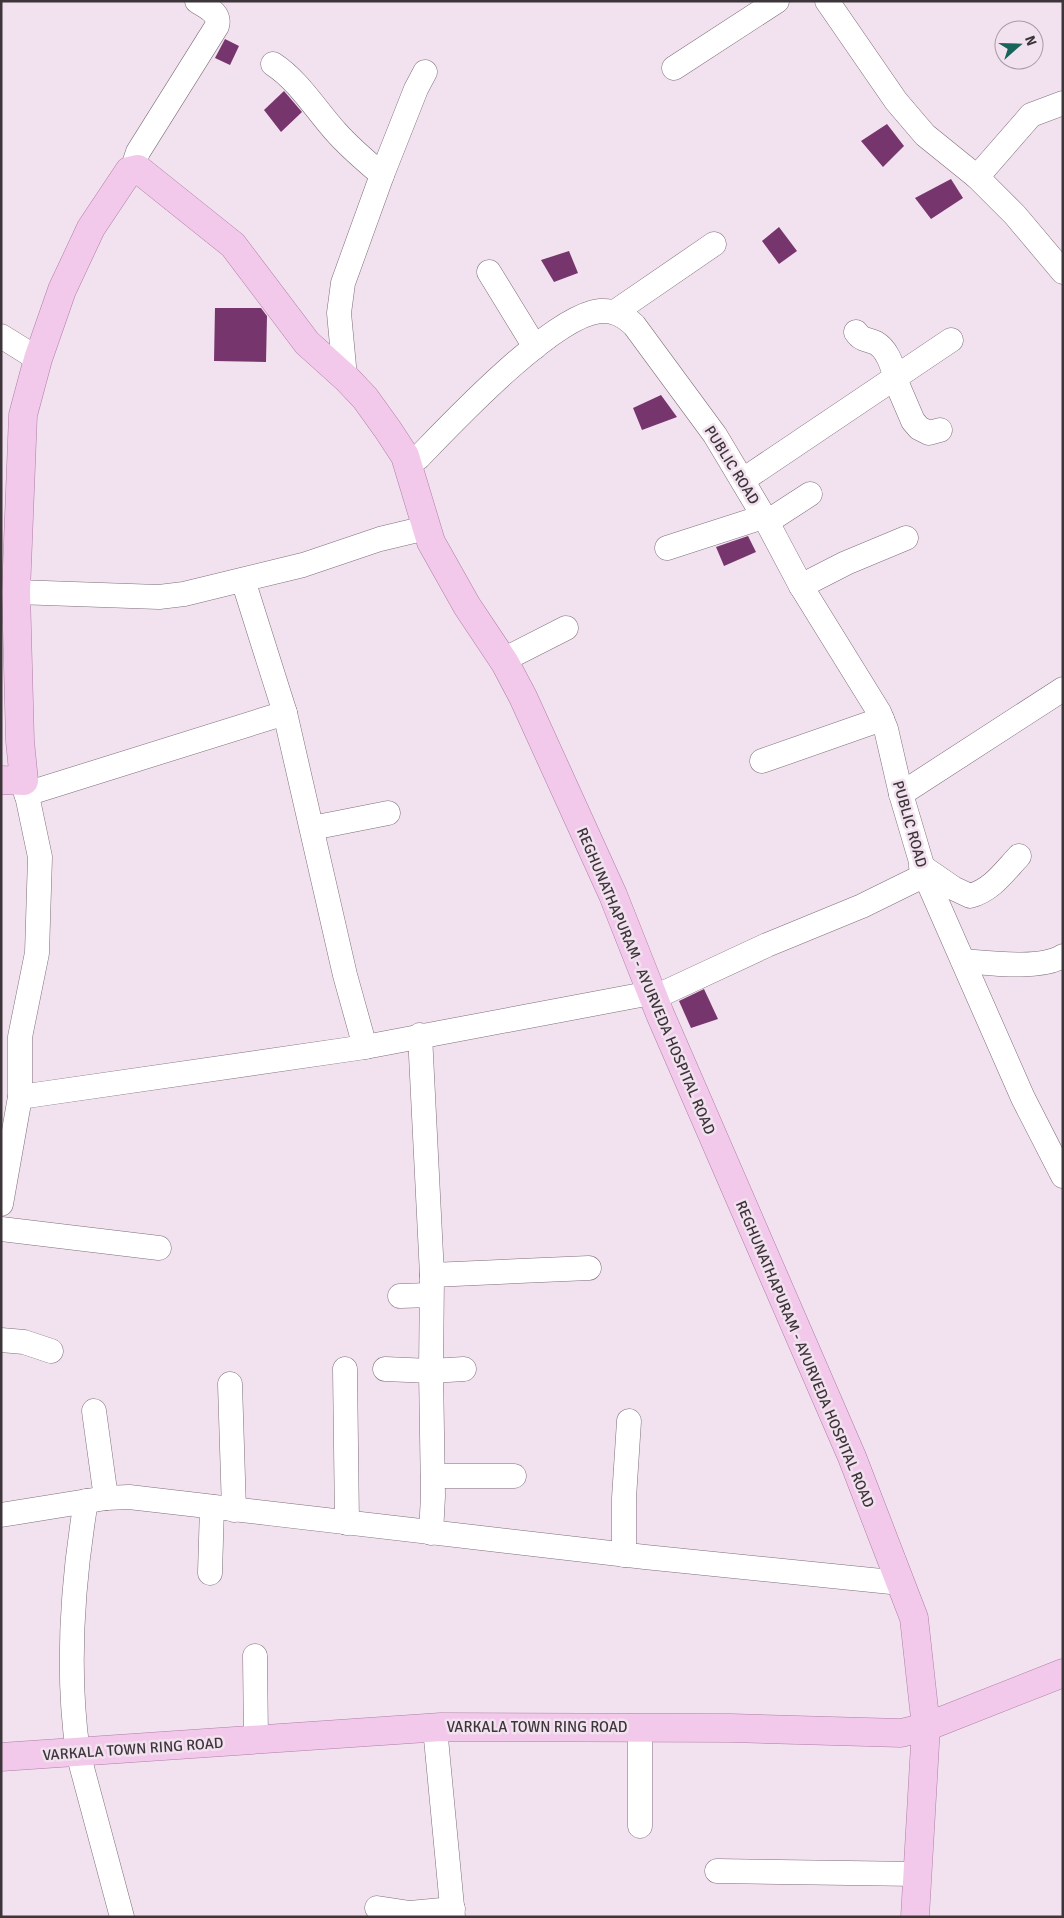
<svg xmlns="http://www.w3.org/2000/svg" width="1064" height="1918" viewBox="0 0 1064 1918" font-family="Signika,sans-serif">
<rect width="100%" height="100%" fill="#f2e1ee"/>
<g fill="#77356d">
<polygon points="225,39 239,46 230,65 215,58"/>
<polygon points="284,91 302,112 281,132 264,110"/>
<polygon points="887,124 904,146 883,167 861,141"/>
<polygon points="951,179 963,198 931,219 915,198"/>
<polygon points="779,227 797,251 779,264 762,241"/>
<polygon points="569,251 578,273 554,282 541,260"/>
<polygon points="215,308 261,308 267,316 266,362 214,361"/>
<polygon points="661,395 677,417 642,430 633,408"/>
<polygon points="748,536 756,552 724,566 716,547"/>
<polygon points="704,989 718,1019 691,1028 679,1001"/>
</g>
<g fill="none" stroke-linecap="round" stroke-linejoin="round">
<g stroke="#7e6f7b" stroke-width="25">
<g id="minor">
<polyline points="827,1 896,101 925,135 977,177 1015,215 1063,272"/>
<path d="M273,64C299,81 316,110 336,132C350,148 366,161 382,175"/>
<polyline points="674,68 777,1"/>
<path d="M132,170L138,152L217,26C221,13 206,7 197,1"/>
<polyline points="977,177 1031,115 1063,103"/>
<polyline points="489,272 535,347"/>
<polyline points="615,312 714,244"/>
<path d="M856,332C862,341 868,339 876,343C888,350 892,366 896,378"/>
<polyline points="1,336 38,359"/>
<polyline points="345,377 339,313 343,283 382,175 416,89 425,72"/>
<polyline points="895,379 913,421 919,428 929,433 940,430"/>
<path d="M407,465L418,458C453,422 552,316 600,311C615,310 624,316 634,325L715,435L767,522L801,586L879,712L886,729L901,794L925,875L1023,1098L1063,1176"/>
<polyline points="743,480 951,340"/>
<polyline points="767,522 810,494"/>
<polyline points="667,548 763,517"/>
<polyline points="243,580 285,713 345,975 365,1047"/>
<polyline points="801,586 846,563 906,538"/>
<polyline points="16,592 159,597 184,594 303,565 380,539 426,528"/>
<polyline points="503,660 566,628"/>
<polyline points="762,761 882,719"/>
<polyline points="26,794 285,713"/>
<polyline points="901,794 1063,689"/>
<polyline points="312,828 388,813"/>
<path d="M921,866L953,888L970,896C992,890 1004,872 1019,856"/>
<path d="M963,961C989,963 1041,970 1063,956"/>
<polyline points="653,998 767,945 862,906 925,875"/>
<polyline points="420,1035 432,1275 431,1371 433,1496 431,1533"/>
<polyline points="20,1097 365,1047 651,993"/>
<polyline points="1,1204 20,1097 20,1037 37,953 40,857 24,781"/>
<polyline points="1,1229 159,1248"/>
<polyline points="432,1275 589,1268"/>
<polyline points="400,1296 430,1295"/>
<polyline points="1,1340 24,1342 51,1351"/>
<polyline points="345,1369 347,1523"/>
<polyline points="385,1369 431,1371 464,1369"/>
<polyline points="230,1384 234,1510"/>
<polyline points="94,1411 106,1498"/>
<polyline points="433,1476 514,1476"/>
<path d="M86,1501C72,1585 66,1669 78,1753L122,1917"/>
<polyline points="1,1515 106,1498 129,1497 645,1557 901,1583"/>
<polyline points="624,1555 624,1498 629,1421"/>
<polyline points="210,1573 212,1507"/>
<polyline points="255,1656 256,1740"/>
<polyline points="435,1728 453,1917"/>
<polyline points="640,1728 640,1826"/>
<polyline points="717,1871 917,1874"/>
<polyline points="377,1908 410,1913 453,1909"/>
</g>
</g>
<g stroke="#ae7ea5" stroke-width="29">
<g id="major">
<polyline points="1,780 24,781 20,741 16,592 23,415 38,359 62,290 91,228 129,171 138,169 233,245 307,343 347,379 365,398 388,430 405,456 431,542 467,606 505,663 523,697 613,895 660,1014 852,1457 914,1618 926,1727 915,1917"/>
<polyline points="1,1757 441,1727 731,1728 901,1733 926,1727 1063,1673"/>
</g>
</g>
<use href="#minor" stroke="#fff" stroke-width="24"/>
<use href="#major" stroke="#f3c9eb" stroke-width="28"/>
</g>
<g text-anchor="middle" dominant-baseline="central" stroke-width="5" stroke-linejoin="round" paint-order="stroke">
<g font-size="15" fill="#3c353a" stroke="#f2e1ee">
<text transform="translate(732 465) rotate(58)">PUBLIC ROAD</text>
<text transform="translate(910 824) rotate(74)">PUBLIC ROAD</text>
<text transform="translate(646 981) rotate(67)">REGHUNATHAPURAM - AYURVEDA HOSPITAL ROAD</text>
<text transform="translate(805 1354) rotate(67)">REGHUNATHAPURAM - AYURVEDA HOSPITAL ROAD</text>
<text x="537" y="1727">VARKALA TOWN RING ROAD</text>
<text transform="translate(133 1749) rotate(-4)">VARKALA TOWN RING ROAD</text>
</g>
</g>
<rect width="1064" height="1918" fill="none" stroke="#3c353a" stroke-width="5"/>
<g transform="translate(1019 45) rotate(70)"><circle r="24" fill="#f2e1ee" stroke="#a99ca6"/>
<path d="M0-4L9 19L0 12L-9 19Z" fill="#18635a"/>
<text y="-8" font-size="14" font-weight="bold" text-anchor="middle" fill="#3c353a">N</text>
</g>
</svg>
